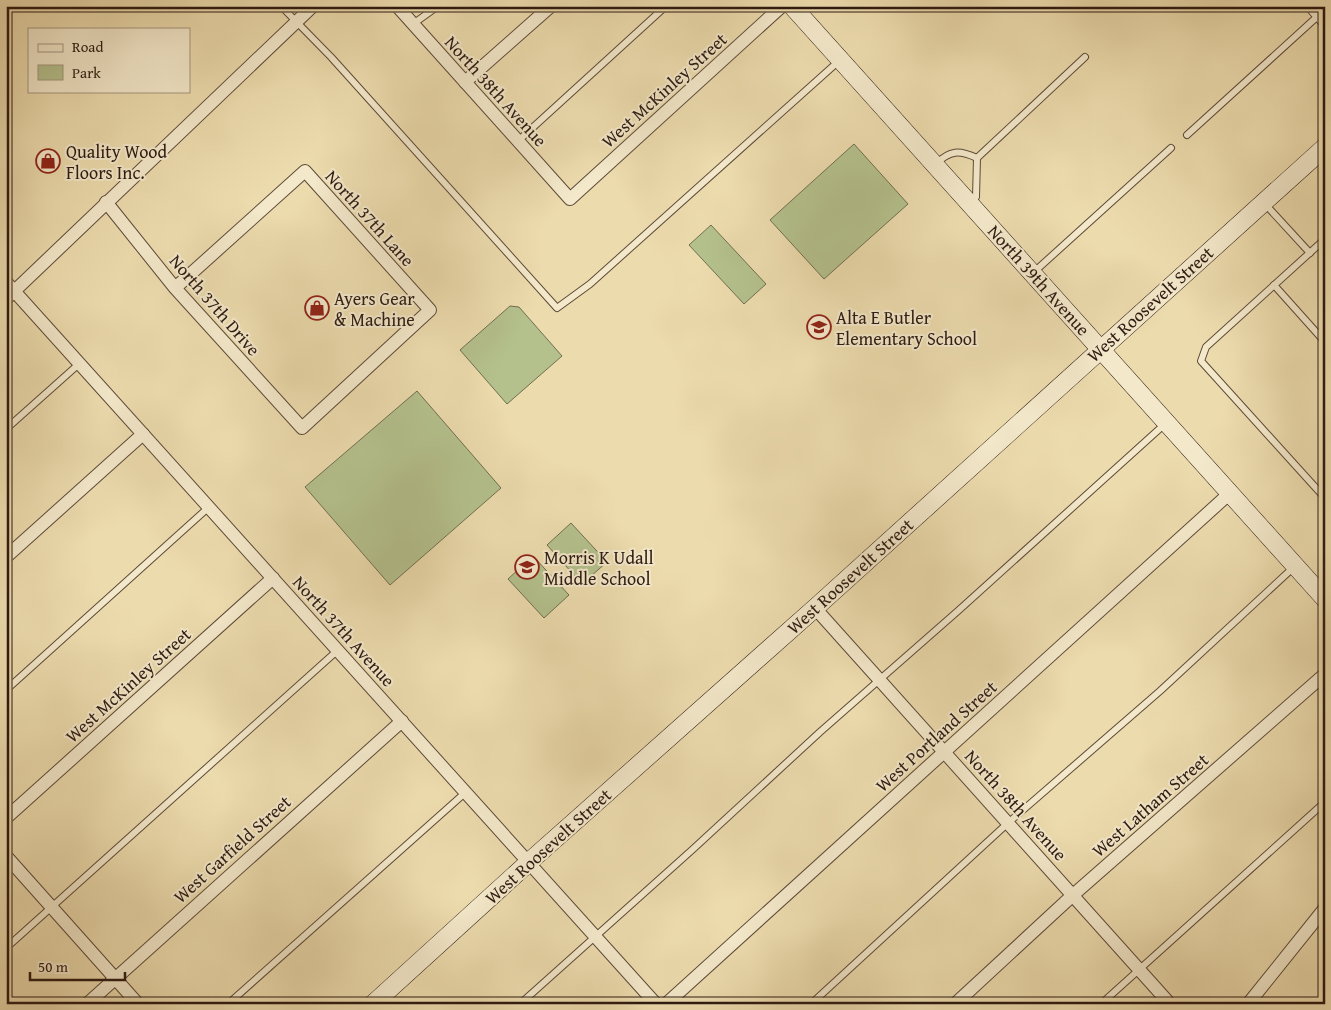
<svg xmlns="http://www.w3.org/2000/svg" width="1331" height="1010" viewBox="0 0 1331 1010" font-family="'Gentium Book Plus',serif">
<rect width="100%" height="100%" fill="#ecdbad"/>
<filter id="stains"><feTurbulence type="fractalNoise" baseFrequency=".004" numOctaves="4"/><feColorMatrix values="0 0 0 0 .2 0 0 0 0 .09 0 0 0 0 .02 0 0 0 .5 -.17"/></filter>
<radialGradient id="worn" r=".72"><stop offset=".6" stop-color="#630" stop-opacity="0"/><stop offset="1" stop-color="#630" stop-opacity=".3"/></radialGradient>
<g fill="#b4c18d" stroke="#706e50">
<polygon points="854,144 908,204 824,279 770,220"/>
<polygon points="711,225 766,284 744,304 689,245"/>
<polygon points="510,306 519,307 562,356 507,404 460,350"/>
<polygon points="417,391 501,488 390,585 305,487"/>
<polygon points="571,523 607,562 582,584 547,545"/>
<polygon points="533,556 569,595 544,618 508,579"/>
</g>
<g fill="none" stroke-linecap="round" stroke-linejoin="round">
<g stroke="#5d4a39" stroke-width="8">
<g id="lane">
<polyline points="281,6 331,57 557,308 590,284 840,60"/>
<polyline points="413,24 438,6"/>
<polyline points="1187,135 1319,15"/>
<polyline points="518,141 666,6"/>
<path d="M936,164C950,150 959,150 977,158"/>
<polyline points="971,204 976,197 977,158 1085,57"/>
<polyline points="1265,204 1310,253"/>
<polyline points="1325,239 1206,347 1201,361 1325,498"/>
<polyline points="1034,272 1171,148"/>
<polyline points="1274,285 1325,342"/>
<polyline points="6,429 80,363"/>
<polyline points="6,690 209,507"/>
<polyline points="6,948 338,650"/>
<polyline points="228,1004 466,792"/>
<polyline points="520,1004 692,850 820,732 959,610 1166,423"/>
<polyline points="811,1004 1008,823 1160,691 1294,567"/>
<polyline points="1101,1004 1325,802"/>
</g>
</g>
<g stroke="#5d4a39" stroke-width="14">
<g id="street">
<polyline points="397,6 570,199 782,6"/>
<polyline points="1311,6 1325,22"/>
<polyline points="465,82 551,6"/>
<polyline points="106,202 175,288 302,428 430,310 305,171 175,288"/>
<polyline points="6,282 656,1004"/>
<polyline points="6,299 313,6"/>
<polyline points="6,557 143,434"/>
<polyline points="815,608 1170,1004"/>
<polyline points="6,818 273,578"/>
<polyline points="6,856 138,1004"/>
<polyline points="87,1004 402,721"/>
<polyline points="666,1004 1230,493"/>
<polyline points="955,1004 1073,895 1325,674"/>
<polyline points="1248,1004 1325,908"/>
</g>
</g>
<g stroke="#2d1a12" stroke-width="19">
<g id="secondary">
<polyline points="792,6 1325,599"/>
<polyline points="373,1004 529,862 815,608 1325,147"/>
</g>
</g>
<use href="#lane" stroke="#f3e8ca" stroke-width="6"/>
<use href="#street" stroke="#f3e8ca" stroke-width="12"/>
<use href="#secondary" stroke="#f3e8ca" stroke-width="18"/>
</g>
<defs>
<g id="shop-ring" transform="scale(1.25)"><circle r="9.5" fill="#f3e8ca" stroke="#8f2418" stroke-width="1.5"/><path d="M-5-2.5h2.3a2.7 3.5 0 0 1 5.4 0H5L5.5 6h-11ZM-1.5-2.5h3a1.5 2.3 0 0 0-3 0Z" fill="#8f2418"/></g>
<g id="school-ring" transform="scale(1.25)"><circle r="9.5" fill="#f3e8ca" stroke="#8f2418" stroke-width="1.5"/><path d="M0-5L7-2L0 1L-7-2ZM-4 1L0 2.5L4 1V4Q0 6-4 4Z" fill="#8f2418"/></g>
</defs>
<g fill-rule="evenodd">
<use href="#shop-ring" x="48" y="161"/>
<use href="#shop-ring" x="317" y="308"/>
<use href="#school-ring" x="819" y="327"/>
<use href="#school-ring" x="527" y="567"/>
</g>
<g text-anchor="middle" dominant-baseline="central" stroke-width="4" stroke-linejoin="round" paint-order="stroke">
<g font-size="18" fill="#2d1a12" stroke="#f3e8ca">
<text transform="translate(664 90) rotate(-42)">West McKinley Street</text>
<text transform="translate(496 91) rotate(48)">North 38th Avenue</text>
<text transform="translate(370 218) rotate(48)">North 37th Lane</text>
<text transform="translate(1039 280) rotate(48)">North 39th Avenue</text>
<text transform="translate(1150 304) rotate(-42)">West Roosevelt Street</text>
<text transform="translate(215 305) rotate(49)">North 37th Drive</text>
<text transform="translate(850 576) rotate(-42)">West Roosevelt Street</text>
<text transform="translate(344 631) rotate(48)">North 37th Avenue</text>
<text transform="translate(128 685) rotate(-42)">West McKinley Street</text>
<text transform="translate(936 736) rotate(-42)">West Portland Street</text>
<text transform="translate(1016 805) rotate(48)">North 38th Avenue</text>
<text transform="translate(1150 805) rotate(-41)">West Latham Street</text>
<text transform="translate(548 846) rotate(-42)">West Roosevelt Street</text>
<text transform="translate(232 849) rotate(-42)">West Garfield Street</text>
</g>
<g font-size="18" fill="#2d1a12" stroke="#f3e8ca" text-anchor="start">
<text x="66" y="151">Quality Wood<tspan x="66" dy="21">Floors Inc.</tspan></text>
<text x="334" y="298">Ayers Gear<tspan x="334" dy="21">&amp; Machine</tspan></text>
<text x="836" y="317">Alta E Butler<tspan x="836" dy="21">Elementary School</tspan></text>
<text x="544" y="557">Morris K Udall<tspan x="544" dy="21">Middle School</tspan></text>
</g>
</g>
<rect width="1331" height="1010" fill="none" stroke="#ecdbad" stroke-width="25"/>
<rect x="8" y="8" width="1316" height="995" fill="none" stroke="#2d1a12" stroke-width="2.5"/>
<rect x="12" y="12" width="1306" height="985" fill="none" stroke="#2d1a12"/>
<rect x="28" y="28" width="162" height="65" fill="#f3e8ca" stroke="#a49680"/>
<rect x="38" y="44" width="25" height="8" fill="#f3e8ca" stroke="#a49680"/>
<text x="72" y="52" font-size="15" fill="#2d1a12">Road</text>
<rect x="38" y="65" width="25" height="15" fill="#b4c18d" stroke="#a49680"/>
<text x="72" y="78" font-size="15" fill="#2d1a12">Park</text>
<path d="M30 972v8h95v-8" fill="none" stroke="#2d1a12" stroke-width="2.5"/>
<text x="38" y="972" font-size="15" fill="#2d1a12" stroke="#f3e8ca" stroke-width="4" paint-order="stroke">50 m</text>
<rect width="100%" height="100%" filter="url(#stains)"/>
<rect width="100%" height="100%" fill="url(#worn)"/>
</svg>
